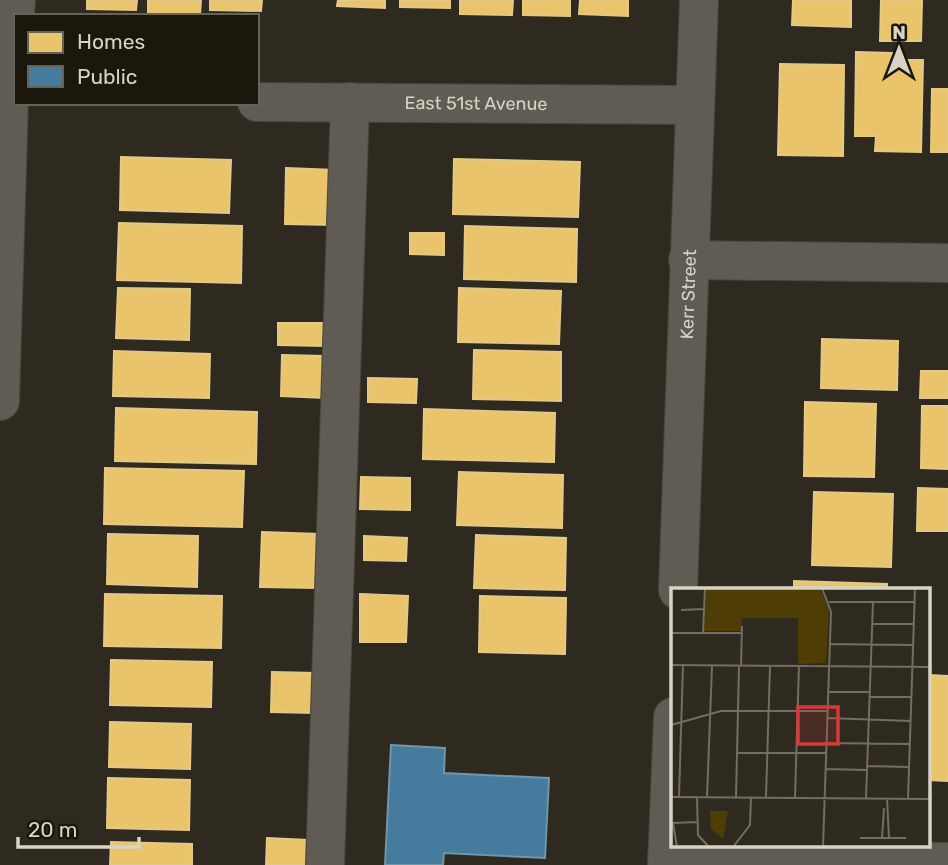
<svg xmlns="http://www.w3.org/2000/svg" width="948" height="865" viewBox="0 0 948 865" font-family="Rubik,sans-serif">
<rect width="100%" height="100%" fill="#2f2a1f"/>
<g fill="#e9c46a" stroke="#e4c885" stroke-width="2">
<polygon points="87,0 137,0 136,10 87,9"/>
<polygon points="148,0 201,0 200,15 148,14"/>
<polygon points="210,0 262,0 261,11 210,10"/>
<polygon points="338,0 385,0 385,8 337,6"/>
<polygon points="400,0 450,0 450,8 400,7"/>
<polygon points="460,0 513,0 512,15 460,14"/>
<polygon points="523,0 570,0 570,16 523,15"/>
<polygon points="580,0 628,0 628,16 579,14"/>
<polygon points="793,0 851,0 851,27 792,25"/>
<polygon points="881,0 922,0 921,41 880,41"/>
<polygon points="856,52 892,53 892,60 923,60 921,152 875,151 876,136 855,136"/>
<polygon points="780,64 844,65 843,156 778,155"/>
<polygon points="932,89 948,89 948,152 931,152"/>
<polygon points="121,157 231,160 229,213 120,210"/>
<polygon points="454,159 580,162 578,217 453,214"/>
<polygon points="286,168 335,170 334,225 285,224"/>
<polygon points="119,223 242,226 241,283 117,280"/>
<polygon points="465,226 577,229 576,282 464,279"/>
<polygon points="410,233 444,233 444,255 410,254"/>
<polygon points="118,288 190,289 189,340 116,338"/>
<polygon points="459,288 561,291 559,344 458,342"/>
<polygon points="278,323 326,323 325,346 278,345"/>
<polygon points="822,339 898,341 897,390 821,388"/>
<polygon points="474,350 561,352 561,401 473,399"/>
<polygon points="114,351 210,354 209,398 113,396"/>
<polygon points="282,355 326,356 325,398 281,396"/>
<polygon points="921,371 948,371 948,398 920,398"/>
<polygon points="368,378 417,379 416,403 368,402"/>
<polygon points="805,402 876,404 874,477 804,476"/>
<polygon points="922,406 948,406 948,469 921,468"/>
<polygon points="116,408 257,412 256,464 115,461"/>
<polygon points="424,409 555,413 554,462 423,459"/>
<polygon points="105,468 244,471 242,527 104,524"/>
<polygon points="459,472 563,475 562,528 457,525"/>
<polygon points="361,477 410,478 410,510 360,509"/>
<polygon points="918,488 948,489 948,531 917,531"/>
<polygon points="814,492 893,494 891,567 812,565"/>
<polygon points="262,532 320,534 318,588 260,587"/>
<polygon points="108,534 198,536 197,587 107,584"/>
<polygon points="476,535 566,538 565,590 474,588"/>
<polygon points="364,536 407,538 406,561 364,560"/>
<polygon points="794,581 887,584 887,590 794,590"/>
<polygon points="105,594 222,596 221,648 104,646"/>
<polygon points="360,594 408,596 406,642 360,642"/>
<polygon points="480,596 566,598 565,654 479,652"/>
<polygon points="111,660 212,662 211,707 110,705"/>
<polygon points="272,672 316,673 315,713 271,712"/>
<polygon points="929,675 948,676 948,781 929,780"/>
<polygon points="110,722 191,724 190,769 109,767"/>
<polygon points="108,778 190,780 189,830 107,828"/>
<polygon points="267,838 308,840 307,865 266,865"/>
<polygon points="111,842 192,844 192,865 110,865"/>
</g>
<polygon fill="#457b9d" stroke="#7195a9" stroke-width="2" points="391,745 445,748 444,773 549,778 545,858 444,853 443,865 385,865"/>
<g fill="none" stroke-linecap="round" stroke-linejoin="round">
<g stroke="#48453b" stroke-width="40">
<g id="minor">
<path id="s1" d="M257,102L694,105"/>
<polyline points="688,260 948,263"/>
<polyline points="0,401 9,99 16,0"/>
<path id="s2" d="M678,590L699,0"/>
<polyline points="667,857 948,862"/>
<polyline points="325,865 350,102"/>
<polyline points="667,865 673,717"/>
</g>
</g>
<use href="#minor" stroke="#605c53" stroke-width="38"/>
</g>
<g text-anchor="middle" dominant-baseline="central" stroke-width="7" stroke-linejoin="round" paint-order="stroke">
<g font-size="18" fill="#d7d3c5" stroke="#1a170d">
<text stroke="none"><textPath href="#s1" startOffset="219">East 51st Avenue</textPath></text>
<text stroke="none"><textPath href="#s2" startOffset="296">Kerr Street</textPath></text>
</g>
</g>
<g transform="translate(671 588)">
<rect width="259" height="259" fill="#2f2a1f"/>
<path d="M35,0H149L158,23L155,75L127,76V30H71L70,43H33ZM39,223H57L52,251L40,241Z" fill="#4e3e06"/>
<path fill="none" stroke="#726e61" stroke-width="2" d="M151,0L160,24L152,259M158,14H243M10,22L33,21M201,36H242M0,45H71M32,45L34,0M159,56L242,57M0,77L137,78M70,78L71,38M136,78L259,79M157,104H199M199,109H240M156,130L240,133M0,137L50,123H156M155,155L239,156M67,165H155M196,178L238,179M154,181L196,182M0,209L259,211M8,209L12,77M26,209L27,247L38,259M36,209L41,78M65,209L68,78M95,209L99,78M124,209L128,77M195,210L202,14M216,210L218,250M237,211L244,0M189,250H235M211,250L213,220M6,259L2,235L26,234M62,259L79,237L80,209"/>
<path fill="#d63938" fill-opacity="0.15" stroke="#d63938" stroke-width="3.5" d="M127,119H167V156H127Z"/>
<rect width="259" height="259" fill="none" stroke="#d7d3c5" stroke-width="3.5"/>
</g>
<rect x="14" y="14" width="245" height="91" fill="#1a170d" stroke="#666257" stroke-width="2"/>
<rect x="28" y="32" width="35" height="21" fill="#e9c46a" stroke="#666257" stroke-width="2"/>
<text x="77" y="49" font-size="21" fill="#d7d3c5">Homes</text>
<rect x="28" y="66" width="35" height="21" fill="#457b9d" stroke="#666257" stroke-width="2"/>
<text x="77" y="84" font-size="21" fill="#d7d3c5">Public</text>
<g transform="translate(899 49)" stroke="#1a170d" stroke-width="5" paint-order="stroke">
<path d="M0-5L12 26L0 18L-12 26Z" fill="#d7d3c5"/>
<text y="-10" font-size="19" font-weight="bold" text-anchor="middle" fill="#d7d3c5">N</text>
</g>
<path d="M18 837v10h121v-10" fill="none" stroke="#d7d3c5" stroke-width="3.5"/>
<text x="28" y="837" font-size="21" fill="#d7d3c5" stroke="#1a170d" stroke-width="5" paint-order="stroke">20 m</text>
</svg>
